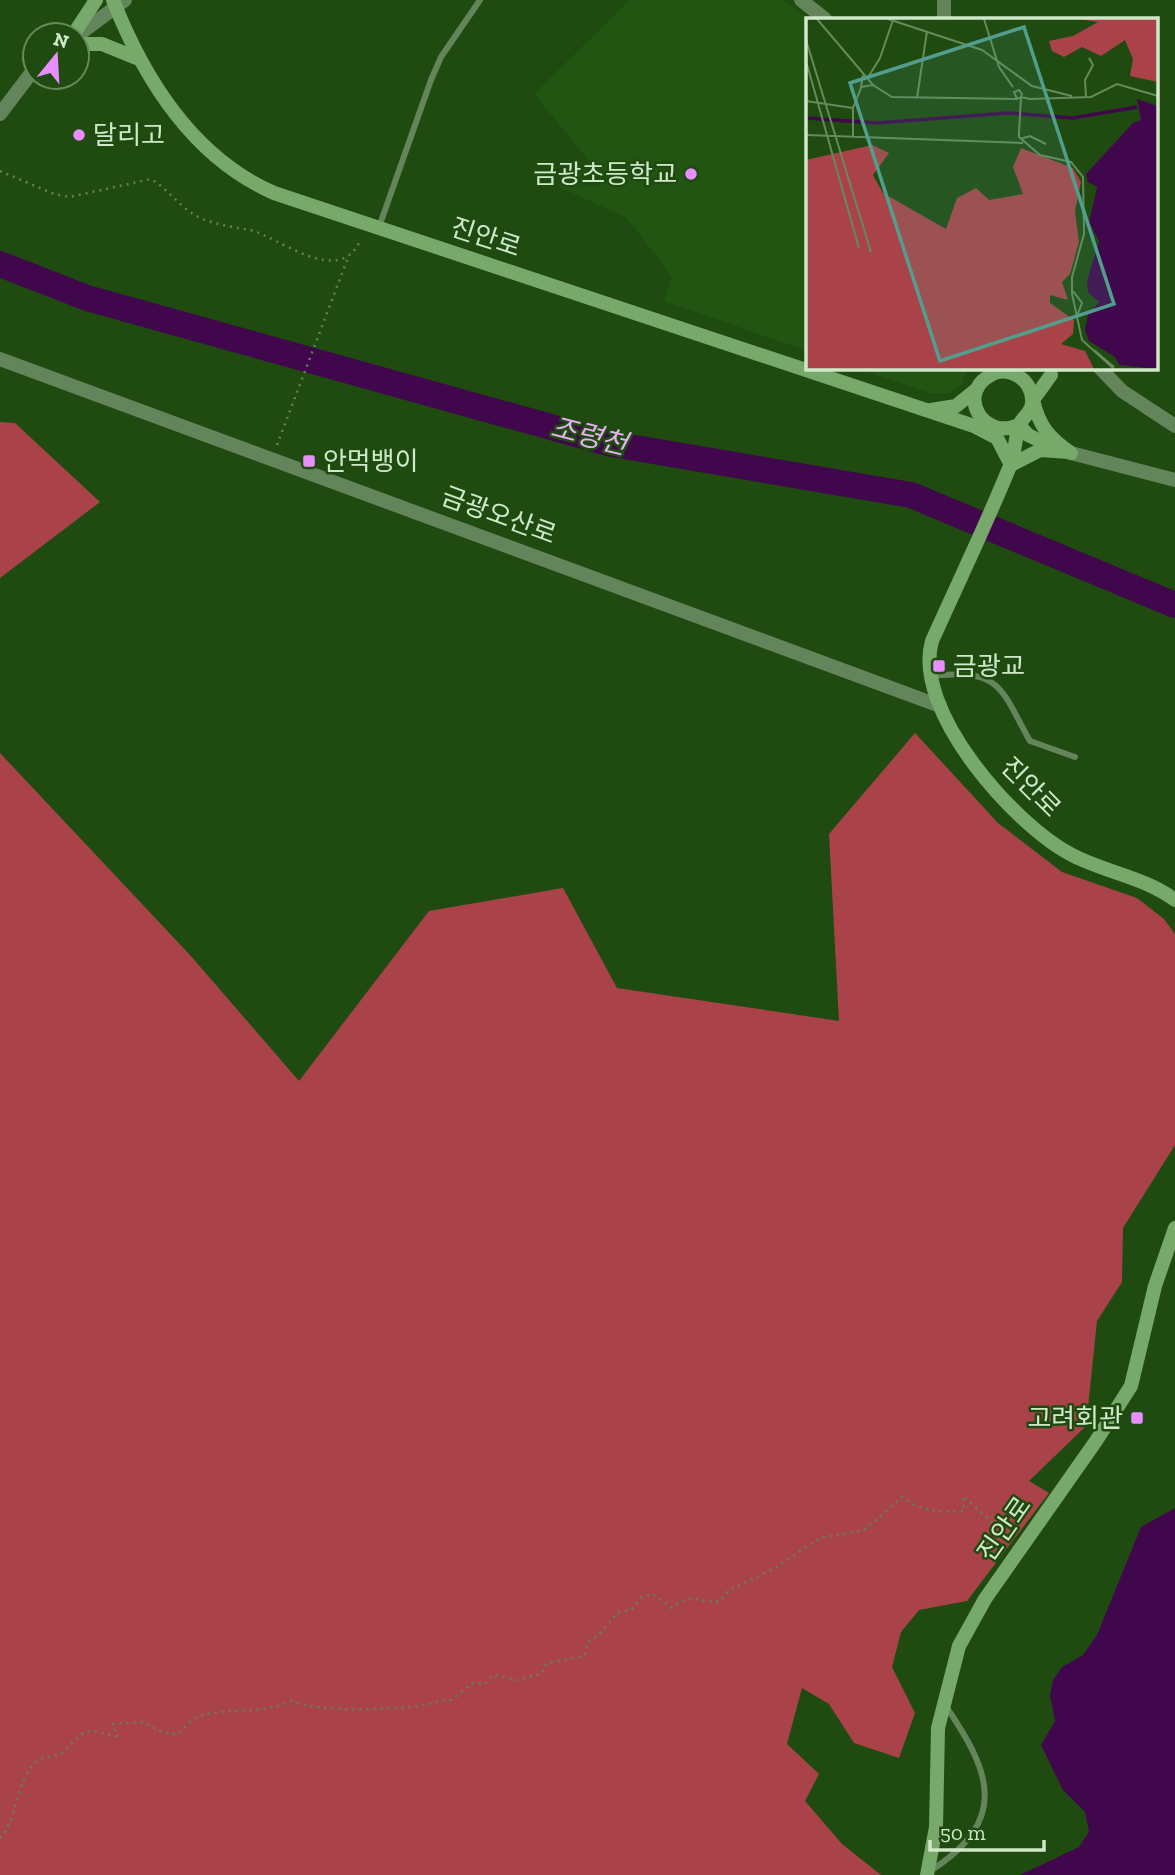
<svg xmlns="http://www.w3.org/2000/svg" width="1175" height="1875" viewBox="0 0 1175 1875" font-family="'Zilla Slab','Noto Sans KR',serif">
<rect width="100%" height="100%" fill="#1f4b11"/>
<g fill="#225412">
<polygon points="630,0 784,0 809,19 807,351 664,301 672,277 627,218 557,186 590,162 534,94"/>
<polygon points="855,368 967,368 962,385 949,394 929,393"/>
</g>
<g fill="#aa4349">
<polygon points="0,422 15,423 100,502 0,578"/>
<polygon points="915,733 998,823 1062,872 1137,898 1164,919 1175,934 1175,1145 1123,1228 1122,1282 1097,1321 1086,1426 1029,1481 1049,1493 967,1601 919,1610 901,1632 892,1667 915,1713 899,1758 854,1743 829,1704 802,1688 787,1744 819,1774 805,1801 842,1844 881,1875 0,1875 0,753 190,955 299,1081 429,911 563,888 617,988 839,1021 829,834"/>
</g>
<polygon fill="#40074c" points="1175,1508 1175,1875 1020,1875 1079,1847 1089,1832 1085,1812 1063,1790 1041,1745 1055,1721 1050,1695 1053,1680 1062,1667 1083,1655 1097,1635 1141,1527"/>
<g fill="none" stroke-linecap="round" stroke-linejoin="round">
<polyline stroke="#40074c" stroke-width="26" points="0,264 87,298 612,444 911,495 1175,605"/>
<g stroke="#5e8453" stroke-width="2.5" stroke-dasharray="2 5" stroke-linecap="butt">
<path d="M0,171L54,194L70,197L151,179C167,189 178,204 193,214C212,225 229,226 250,230C279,237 340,289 361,239"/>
<polyline points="277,445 349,255"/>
<path d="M0,1838C17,1822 16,1779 36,1762C44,1755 54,1758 61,1754C71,1747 78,1732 91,1731C99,1731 109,1736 117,1736L113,1724L143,1722L164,1733L178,1734C184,1728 191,1719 199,1716C228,1707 263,1715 291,1701C321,1713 391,1710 425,1705C435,1703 439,1699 451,1700L473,1683L485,1684L493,1675L517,1680L541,1674L547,1663L584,1656L588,1642L599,1635L617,1613L632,1609L641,1598L652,1594L672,1608C692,1590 698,1604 721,1601L728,1591L775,1568L820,1538L864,1530L902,1497C920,1511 941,1513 964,1511L963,1496L1001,1530L1014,1533L1017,1522L1028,1510"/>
</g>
<g stroke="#64845c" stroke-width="6">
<polyline points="379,227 431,80 441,57 480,0"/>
<path d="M933,676C1001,669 1000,687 1030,741L1075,757"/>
<path d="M930,1871C1010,1820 991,1772 945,1705"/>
</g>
<g stroke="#64845c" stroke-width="14">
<polyline points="801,0 825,19"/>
<polyline points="944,19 944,0"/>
<polyline points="77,36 125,0"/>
<polyline points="0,114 35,68"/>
<polyline points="0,359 940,706"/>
<polyline points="1100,368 1122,391 1175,426"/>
<polyline points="1071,453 1175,480"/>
</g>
<g stroke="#77a96a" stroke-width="14">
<path d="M113,0C144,79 194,158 274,193L974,426L997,438L1011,465"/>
<polyline points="73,35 96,0"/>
<polyline points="77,44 102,44 139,59"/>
<path d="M1051,375L1033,400C1039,426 1049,438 1071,453"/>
<polyline points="931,410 956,406 977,389"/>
<path d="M1019,425C983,441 957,395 989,376C996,371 1006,370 1014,374C1026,379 1033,390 1032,403C1031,414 1023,416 1019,425C1016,432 1015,455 1010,466C986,525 958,583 932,641C912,710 1014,825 1072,855C1107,873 1144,877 1175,900"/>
<polyline points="1019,425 1028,435 1055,448"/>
<polyline points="1011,465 1040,450 1069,452"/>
<polyline points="927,1875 936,1827 938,1728 959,1646 985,1599 1096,1441 1131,1386 1155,1286 1175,1228"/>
</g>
</g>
<g fill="#e88eff" stroke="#1f4b11" stroke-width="2.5">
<circle cx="79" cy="135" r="7"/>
<circle cx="691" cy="174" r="7"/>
<rect x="302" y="454" width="14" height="14" rx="3.5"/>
<rect x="932" y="659" width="14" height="14" rx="3.5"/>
<rect x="1130" y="1411" width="14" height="14" rx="3.5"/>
</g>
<g text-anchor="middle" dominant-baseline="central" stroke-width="5" stroke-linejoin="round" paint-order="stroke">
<g font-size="26" fill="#cfe8c9" stroke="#1f4b11" text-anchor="start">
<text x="93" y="135">달리고</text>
<text x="677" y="174" text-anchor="end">금광초등학교</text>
<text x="323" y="461">안먹뱅이</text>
<text x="953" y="666">금광교</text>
<text x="1123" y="1418" text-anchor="end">고려회관</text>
</g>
<g font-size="26" fill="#cfe8c9" stroke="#1f4b11">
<text transform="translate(486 237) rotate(18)">진안로</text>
<text transform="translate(499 515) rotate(20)">금광오산로</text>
<text transform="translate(1031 787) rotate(45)">진안로</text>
<text transform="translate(1004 1529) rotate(-55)">진안로</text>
</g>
<g font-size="28" font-style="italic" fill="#e6b0f4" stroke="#1f4b11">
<text transform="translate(589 436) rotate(14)">조령천</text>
</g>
</g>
<g transform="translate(806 18)">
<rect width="352" height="352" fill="#1f4b11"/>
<path d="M273,1H352V64L324,58L327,41L319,22L295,38L276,29L258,39L246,33L243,23L267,18L292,4ZM66,127L83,135L67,157L77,175L140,211L151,180L170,170L183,182L217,176L207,149L215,130L267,150L275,164L269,193L273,224L264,256L256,264L262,282L244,277V285L268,302L267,316L255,326L279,333L288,351H0V142Z" fill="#aa4349"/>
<path d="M331,81L352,88V351L313,347L309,339L283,323L279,312L282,297L293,284L282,274L281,263L293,223L283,204L291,169L282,164L280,156L327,105L335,102Z" fill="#40074c"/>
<path fill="none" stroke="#40074c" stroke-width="3.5" d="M0,100L71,105L202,95L267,100L331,89"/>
<path fill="none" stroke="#658a5b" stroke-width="2" d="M11,1L67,67L86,79L211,81M82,1L176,32L226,68L266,78M178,1L193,49L207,69M0,22L65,234M0,43L53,230M57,57L55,69L67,67M61,61L74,40L87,2M280,79L279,62L287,47L283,40M111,80L121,13M224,81L285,79L311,66L352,78M224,81L215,79L211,81L208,74L213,72L216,76L215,79L213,115V119L234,137L265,144L277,159L278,216L266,259V276L276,322L308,351M0,83L47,90M0,117L217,125M47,118V90L55,70M214,121L224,118L240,126M267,273L276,285L271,298M288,332L308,349"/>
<path fill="#529e8e" fill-opacity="0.15" stroke="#529e8e" stroke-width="3.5" d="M218,9L308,286L134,343L44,65Z"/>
<rect width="352" height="352" fill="none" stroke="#cfe8c9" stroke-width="3.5"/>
</g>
<g transform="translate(56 56) rotate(18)"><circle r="33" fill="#1f4b11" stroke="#658a5b" stroke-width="2"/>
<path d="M0-5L12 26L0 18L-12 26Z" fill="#e88eff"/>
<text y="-10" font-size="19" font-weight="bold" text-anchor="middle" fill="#cfe8c9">N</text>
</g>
<path d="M930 1840v10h114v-10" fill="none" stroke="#cfe8c9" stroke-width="3.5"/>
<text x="940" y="1840" font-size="21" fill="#cfe8c9" stroke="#1f4b11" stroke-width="5" paint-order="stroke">50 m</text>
</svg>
